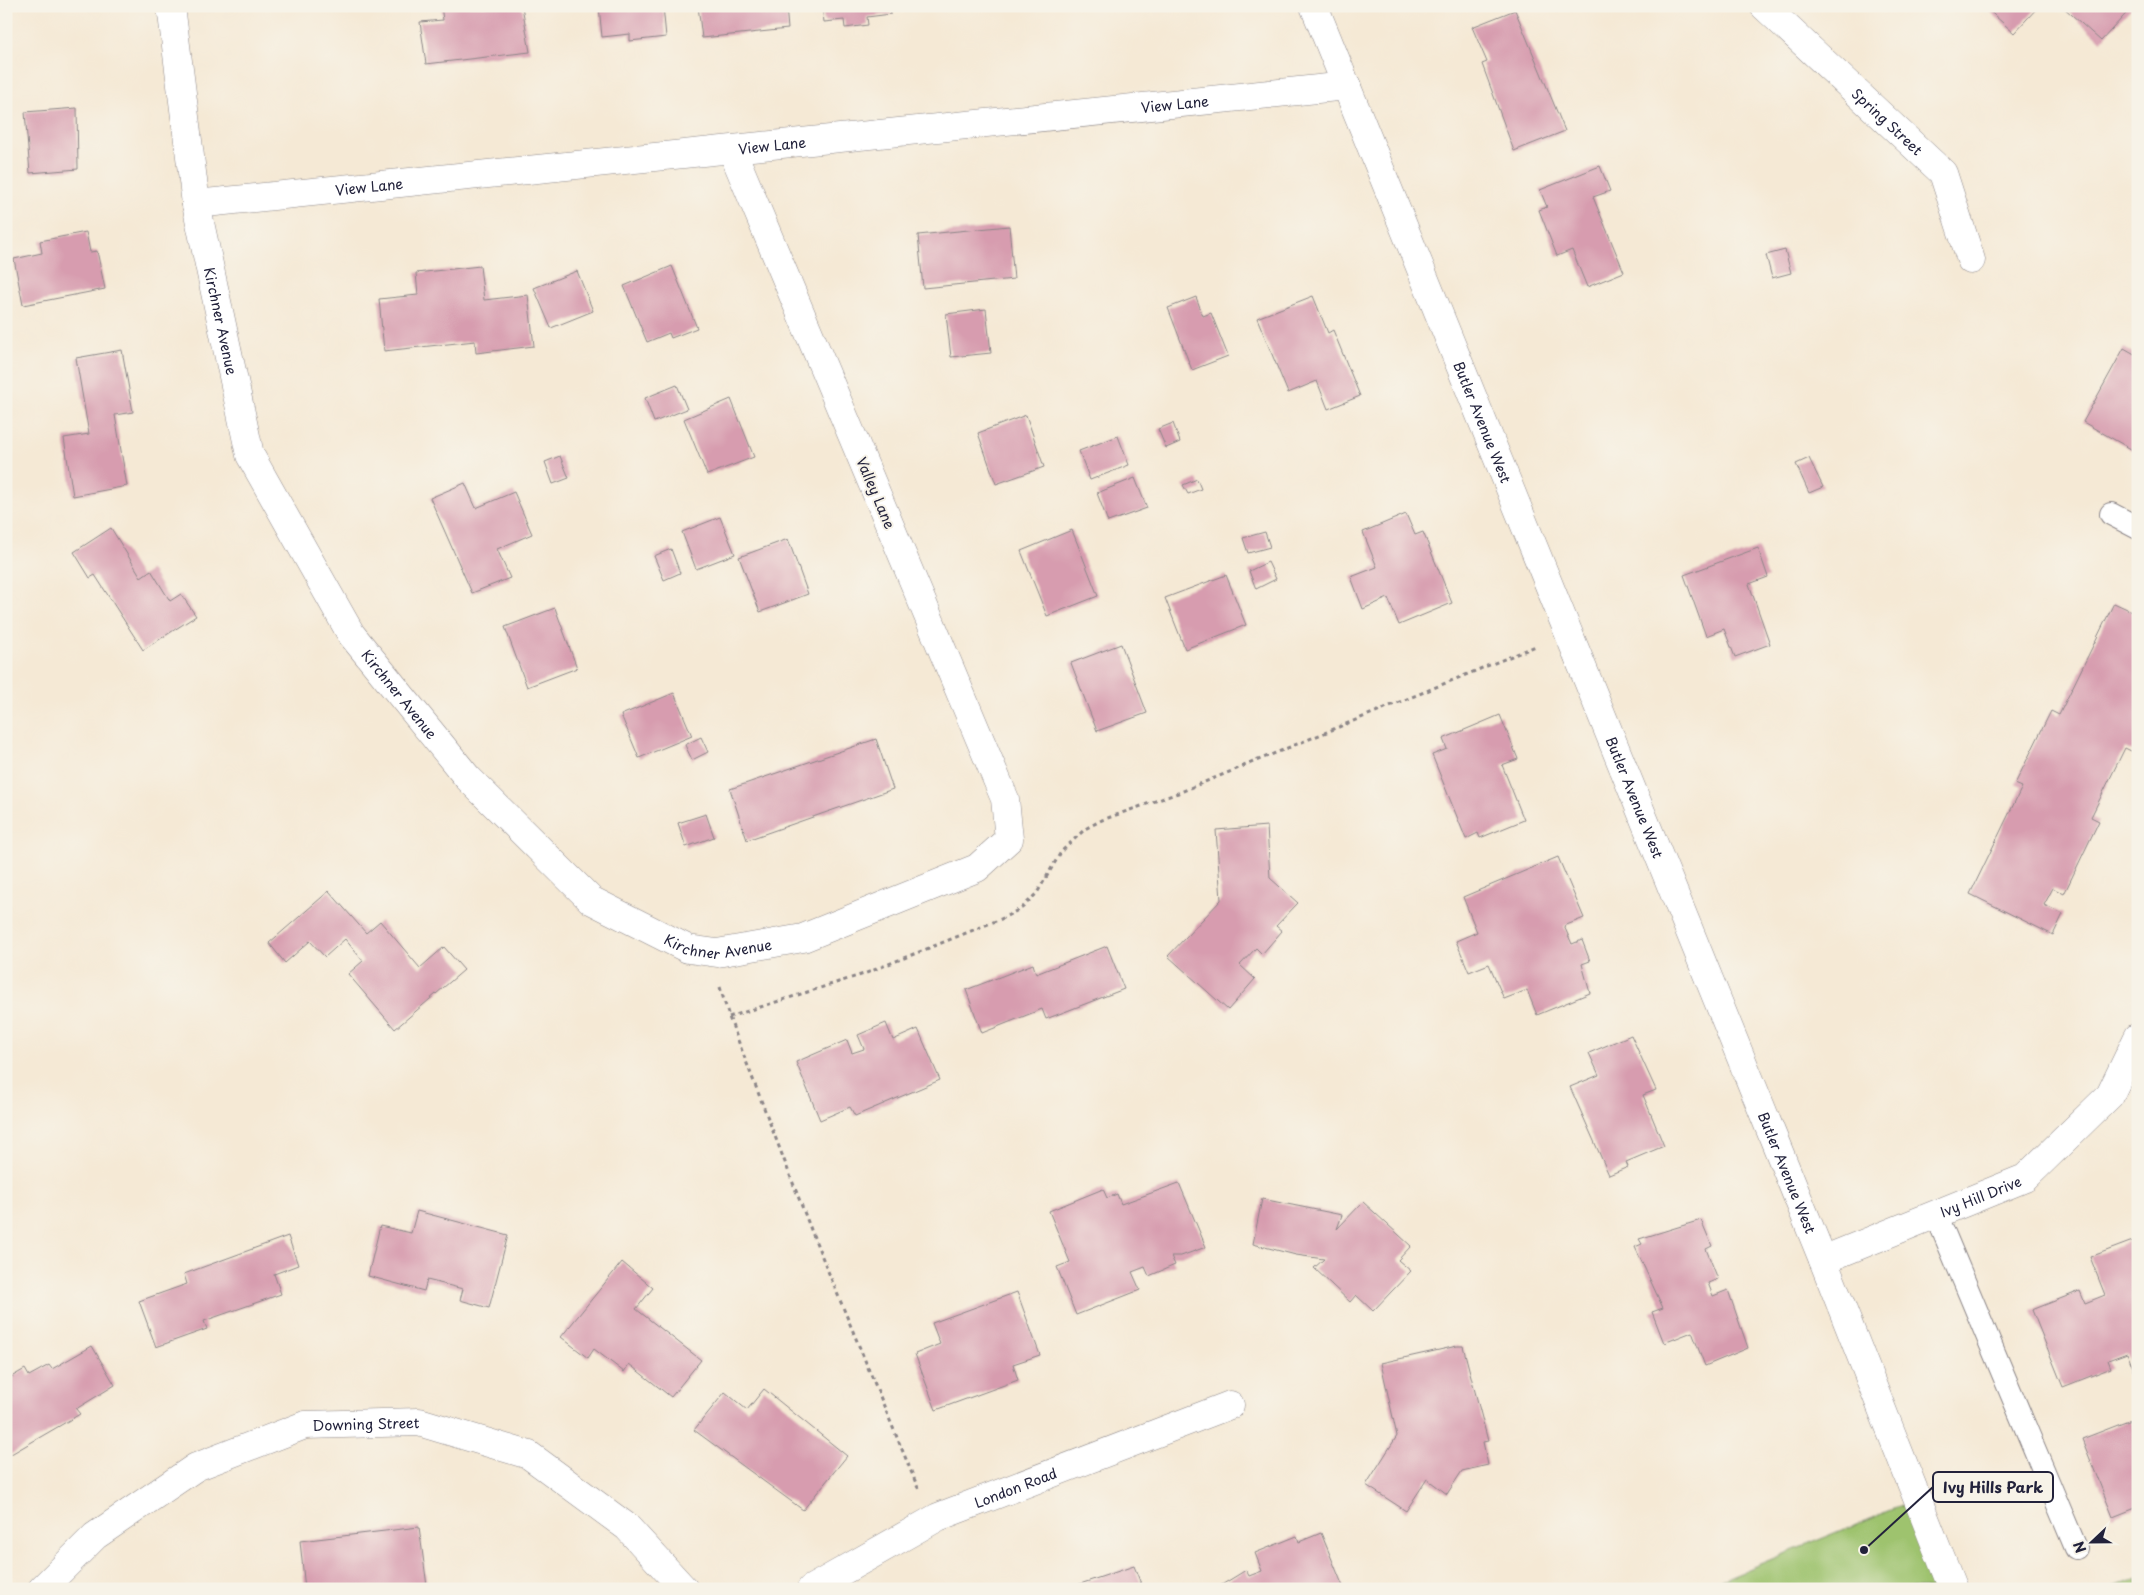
<svg xmlns="http://www.w3.org/2000/svg" width="2144" height="1595" viewBox="0 0 2144 1595" font-family="'Playpen Sans',sans-serif">
<rect width="100%" height="100%" fill="#f7f3e8"/>
<filter id="ink" filterUnits="userSpaceOnUse"><feTurbulence type="fractalNoise" baseFrequency=".02" numOctaves="2"/><feDisplacementMap in="SourceGraphic" scale="10" xChannelSelector="R" yChannelSelector="G"/><feConvolveMatrix kernelMatrix="1 2 1 2 8 2 1 2 1" color-interpolation-filters="sRGB"/></filter>
<filter id="wash" filterUnits="userSpaceOnUse"><feTurbulence type="fractalNoise" baseFrequency=".0096" numOctaves="4" result="noise"/><feDisplacementMap in="SourceGraphic" scale="20" xChannelSelector="R" yChannelSelector="G"/><feGaussianBlur stdDeviation="1.12" result="paint"/><feColorMatrix in="noise" values="0 0 0 0 0 0 0 0 0 0 0 0 0 0 0 0 0 1.4 0 .05"/><feComposite in="paint" operator="in"/></filter>
<g filter="url(#wash)">
<rect width="100%" height="100%" fill="#f5e9d5"/>
<g fill="#9ec36e" stroke="#607254">
<polygon points="1901,1506 1963,1589 1699,1589"/>
<polygon points="2138,1578 2138,1589 2111,1589"/>
</g>
<g id="blocks">
<g fill="#d79caf">
<rect x="336" y="6" width="51" height="2"/>
<polygon points="441,6 522,6 530,52 426,64 420,22 443,20"/>
<polygon points="599,6 663,6 666,37 630,41 630,34 602,37"/>
<polygon points="698,6 786,6 788,29 702,38"/>
<polygon points="822,6 890,6 891,14 867,17 868,25 845,28 844,20 824,22"/>
<polygon points="1984,6 2039,6 2014,33"/>
<polygon points="2062,6 2133,6 2101,41"/>
<polygon points="1515,10 1565,131 1514,151 1482,64 1487,62 1472,27"/>
<polygon points="77,108 78,169 30,173 25,112"/>
<polygon points="1600,166 1610,191 1593,197 1624,272 1587,287 1572,250 1557,256 1539,210 1547,207 1540,190"/>
<polygon points="1009,226 1014,279 923,288 918,235"/>
<polygon points="86,232 90,252 97,251 105,289 23,305 14,259 42,253 40,241"/>
<polygon points="1785,250 1791,273 1772,278 1766,255"/>
<polygon points="480,266 484,300 528,295 534,346 476,353 475,341 384,351 379,299 418,295 416,273"/>
<polygon points="672,266 697,328 671,338 669,333 647,342 624,286"/>
<polygon points="577,271 593,311 551,328 534,288"/>
<polygon points="1313,296 1328,333 1333,330 1360,396 1328,409 1317,381 1288,393 1257,318"/>
<polygon points="1196,297 1203,316 1211,313 1228,356 1192,370 1168,308"/>
<polygon points="986,309 991,353 951,357 946,314"/>
<polygon points="2124,348 2138,356 2138,453 2083,422"/>
<polygon points="122,350 133,412 115,415 127,486 73,496 64,438 89,434 76,358"/>
<polygon points="677,385 687,409 654,422 645,398"/>
<polygon points="731,399 754,457 707,475 684,419"/>
<polygon points="1026,415 1044,467 996,484 978,433"/>
<polygon points="1173,423 1180,442 1166,448 1158,429"/>
<polygon points="1118,436 1129,465 1090,480 1079,451"/>
<polygon points="560,456 569,478 553,484 545,462"/>
<polygon points="1809,458 1823,487 1809,493 1796,464"/>
<polygon points="1135,478 1147,508 1108,522 1097,493"/>
<polygon points="1197,479 1201,489 1188,494 1183,485"/>
<polygon points="465,483 476,508 514,492 532,534 497,549 510,578 472,593 430,498"/>
<polygon points="1406,514 1415,535 1423,532 1452,603 1399,625 1388,598 1363,609 1351,577 1377,567 1363,532"/>
<polygon points="720,517 735,554 696,569 682,532"/>
<polygon points="111,528 141,577 151,570 170,601 181,594 196,616 143,650 95,575 90,578 74,552"/>
<polygon points="1072,530 1098,596 1047,616 1021,551"/>
<polygon points="1265,532 1270,547 1248,553 1243,538"/>
<polygon points="788,539 808,594 760,612 739,557"/>
<polygon points="1758,548 1768,577 1749,584 1770,644 1735,657 1724,629 1706,636 1684,575"/>
<polygon points="671,549 680,573 664,580 654,556"/>
<polygon points="1268,562 1276,579 1256,589 1249,571"/>
<polygon points="1226,575 1246,625 1185,649 1165,598"/>
<polygon points="2114,603 2138,614 2138,743 2133,752 2125,748 2091,817 2099,821 2064,894 2053,888 2044,905 2063,914 2053,935 1970,894 2022,787 2015,784 2051,711 2059,715"/>
<polygon points="555,608 577,668 527,687 505,627"/>
<polygon points="1121,644 1147,713 1097,731 1071,663"/>
<polygon points="674,693 692,736 639,758 621,715"/>
<polygon points="1500,715 1518,759 1502,765 1524,820 1480,838 1478,833 1466,839 1432,755 1447,749 1443,739"/>
<polygon points="701,737 708,752 692,760 685,745"/>
<polygon points="876,739 893,789 747,840 730,789"/>
<polygon points="706,814 714,837 686,847 678,823"/>
<polygon points="1267,826 1270,878 1298,903 1276,926 1282,931 1262,954 1256,948 1240,965 1255,979 1228,1010 1168,956 1221,900 1216,830"/>
<polygon points="1558,857 1584,918 1564,926 1572,944 1582,940 1590,961 1582,964 1590,993 1537,1015 1527,990 1504,999 1489,964 1469,972 1456,941 1477,932 1463,897"/>
<polygon points="329,891 366,933 380,921 420,968 444,947 464,970 395,1029 348,974 363,961 345,939 325,957 310,941 285,963 269,943"/>
<polygon points="1107,946 1124,989 1046,1019 1042,1009 982,1033 966,990 1033,964 1036,974"/>
<polygon points="886,1023 893,1040 918,1029 940,1080 855,1116 850,1107 820,1120 796,1062 847,1040 852,1053 864,1049 858,1035"/>
<polygon points="1631,1035 1656,1090 1643,1095 1664,1146 1626,1162 1628,1167 1609,1175 1570,1087 1599,1075 1589,1053"/>
<polygon points="1179,1183 1206,1247 1181,1256 1171,1256 1175,1265 1149,1276 1145,1267 1132,1272 1140,1290 1076,1315 1057,1267 1070,1262 1049,1211 1103,1189 1107,1198 1117,1194 1121,1204"/>
<polygon points="1262,1199 1342,1215 1337,1229 1363,1202 1411,1246 1398,1260 1411,1271 1373,1311 1356,1295 1350,1302 1314,1268 1324,1259 1296,1255 1253,1244"/>
<polygon points="417,1211 508,1235 489,1308 460,1300 463,1289 427,1280 424,1291 368,1276 380,1226 411,1233"/>
<polygon points="1701,1220 1712,1246 1706,1249 1718,1279 1708,1283 1713,1296 1728,1290 1748,1348 1705,1366 1692,1332 1664,1343 1652,1312 1663,1308 1635,1247 1642,1244 1639,1239"/>
<polygon points="288,1236 298,1265 274,1274 281,1294 204,1321 207,1329 156,1347 139,1301 187,1284 184,1274"/>
<polygon points="2138,1239 2138,1380 2127,1353 2108,1360 2111,1368 2063,1387 2032,1310 2080,1291 2085,1303 2105,1295 2090,1257"/>
<polygon points="622,1262 653,1288 636,1309 701,1360 671,1397 629,1364 624,1372 594,1349 588,1358 561,1337"/>
<polygon points="1017,1292 1040,1355 1013,1364 1018,1380 936,1410 915,1354 940,1344 932,1323"/>
<polygon points="92,1346 115,1385 76,1409 80,1414 6,1457 6,1380 25,1369 29,1376 49,1365 52,1369"/>
<polygon points="1457,1346 1463,1346 1488,1441 1483,1442 1488,1465 1462,1471 1447,1494 1427,1479 1406,1511 1366,1485 1397,1436 1381,1363"/>
<polygon points="764,1389 847,1456 803,1510 694,1430 725,1392 747,1410"/>
<polygon points="2131,1420 2135,1430 2138,1428 2138,1507 2113,1517 2082,1439"/>
<polygon points="419,1527 427,1586 404,1589 349,1589 349,1587 305,1589 300,1541"/>
<polygon points="1321,1533 1344,1589 1215,1589 1246,1570 1249,1576 1262,1571 1255,1553 1297,1536 1299,1542"/>
<polygon points="1134,1566 1143,1589 1068,1589 1068,1588"/>
</g>
</g>
</g>
<g filter="url(#ink)">
<use href="#blocks" fill-opacity="0" stroke="#8c8688" stroke-width="1"/>
<g fill="none" stroke-linecap="round" stroke-linejoin="round">
<g stroke="#8c8688" stroke-width="24">
<g id="service">
<polyline points="2111,514 2138,528"/>
<polyline points="1936,1214 2076,1548"/>
</g>
</g>
<g stroke="#8c8688" stroke-width="29">
<g id="minor">
<path id="s1" d="M171,6L196,204L250,455L351,634L467,777L591,900L688,949L717,953L803,938L977,868L1009,839L1005,799L732,150"/>
<path id="s2" d="M1314,6L1823,1260L1953,1589"/>
<path id="s3" d="M1764,6L1943,173L1971,260"/>
<path id="s4" d="M196,204L1347,86"/>
<path id="s5" d="M1823,1260L2025,1178L2110,1095L2138,1037"/>
<path id="s6" d="M42,1589L95,1536L196,1467L305,1425L419,1422L529,1455L627,1527L684,1589"/>
<path id="s7" d="M811,1589L938,1517L1230,1405"/>
</g>
</g>
<g stroke="#8c8688" stroke-width="3" stroke-dasharray="4 4" stroke-linecap="butt">
<polyline points="720,987 729,1017 813,1235 918,1488"/>
<polyline points="729,1017 864,974 1001,919 1022,908 1037,893 1061,852 1085,829 1102,820 1178,793 1536,646"/>
<polyline points="2134,1589 2138,1587"/>
</g>
<use href="#service" stroke="#fff" stroke-width="22"/>
<use href="#minor" stroke="#fff" stroke-width="28"/>
</g>
</g>
<g text-anchor="middle" dominant-baseline="central" stroke-width="4" stroke-linejoin="round" paint-order="stroke">
<g font-size="14" fill="#22223b" stroke="#f7f3e8">
<text stroke="none"><textPath href="#s4" startOffset="984">View Lane</textPath></text>
<text stroke="none"><textPath href="#s3" startOffset="169">Spring Street</textPath></text>
<text stroke="none"><textPath href="#s4" startOffset="579">View Lane</textPath></text>
<text stroke="none"><textPath href="#s4" startOffset="174">View Lane</textPath></text>
<text stroke="none"><textPath href="#s1" startOffset="319">Kirchner Avenue</textPath></text>
<text stroke="none"><textPath href="#s2" startOffset="449">Butler Avenue West</textPath></text>
<text transform="translate(876 493) rotate(67)">Valley Lane</text>
<text stroke="none"><textPath href="#s1" startOffset="739">Kirchner Avenue</textPath></text>
<text stroke="none"><textPath href="#s2" startOffset="854">Butler Avenue West</textPath></text>
<text stroke="none"><textPath href="#s1" startOffset="1159">Kirchner Avenue</textPath></text>
<text stroke="none"><textPath href="#s2" startOffset="1259">Butler Avenue West</textPath></text>
<text stroke="none"><textPath href="#s5" startOffset="170">Ivy Hill Drive</textPath></text>
<text stroke="none"><textPath href="#s6" startOffset="375">Downing Street</textPath></text>
<text stroke="none"><textPath href="#s7" startOffset="229">London Road</textPath></text>
</g>
</g>
<path fill="none" stroke="#22223b" stroke-width="2" d="M1864 1550L1933 1487"/>
<circle fill="#22223b" stroke="#f7f3e8" stroke-width="2" cx="1864" cy="1550" r="5"/>
<rect fill="#f7f3e8" stroke="#22223b" stroke-width="2" x="1933" y="1472" width="120" height="30" rx="5"/>
<g font-size="15" text-anchor="middle" font-weight="bold" fill="#22223b">
<text x="1993" y="1493">Ivy Hills Park</text>
</g>
<rect width="2144" height="1595" fill="none" stroke="#f7f3e8" stroke-width="25"/>
<g transform="translate(2092 1542) rotate(248)" stroke="#f7f3e8" stroke-width="4" paint-order="stroke">
<path d="M0-4L9 19L0 12L-9 19Z" fill="#22223b"/>
<text y="-8" font-size="14" font-weight="bold" text-anchor="middle" fill="#22223b">N</text>
</g>
</svg>
